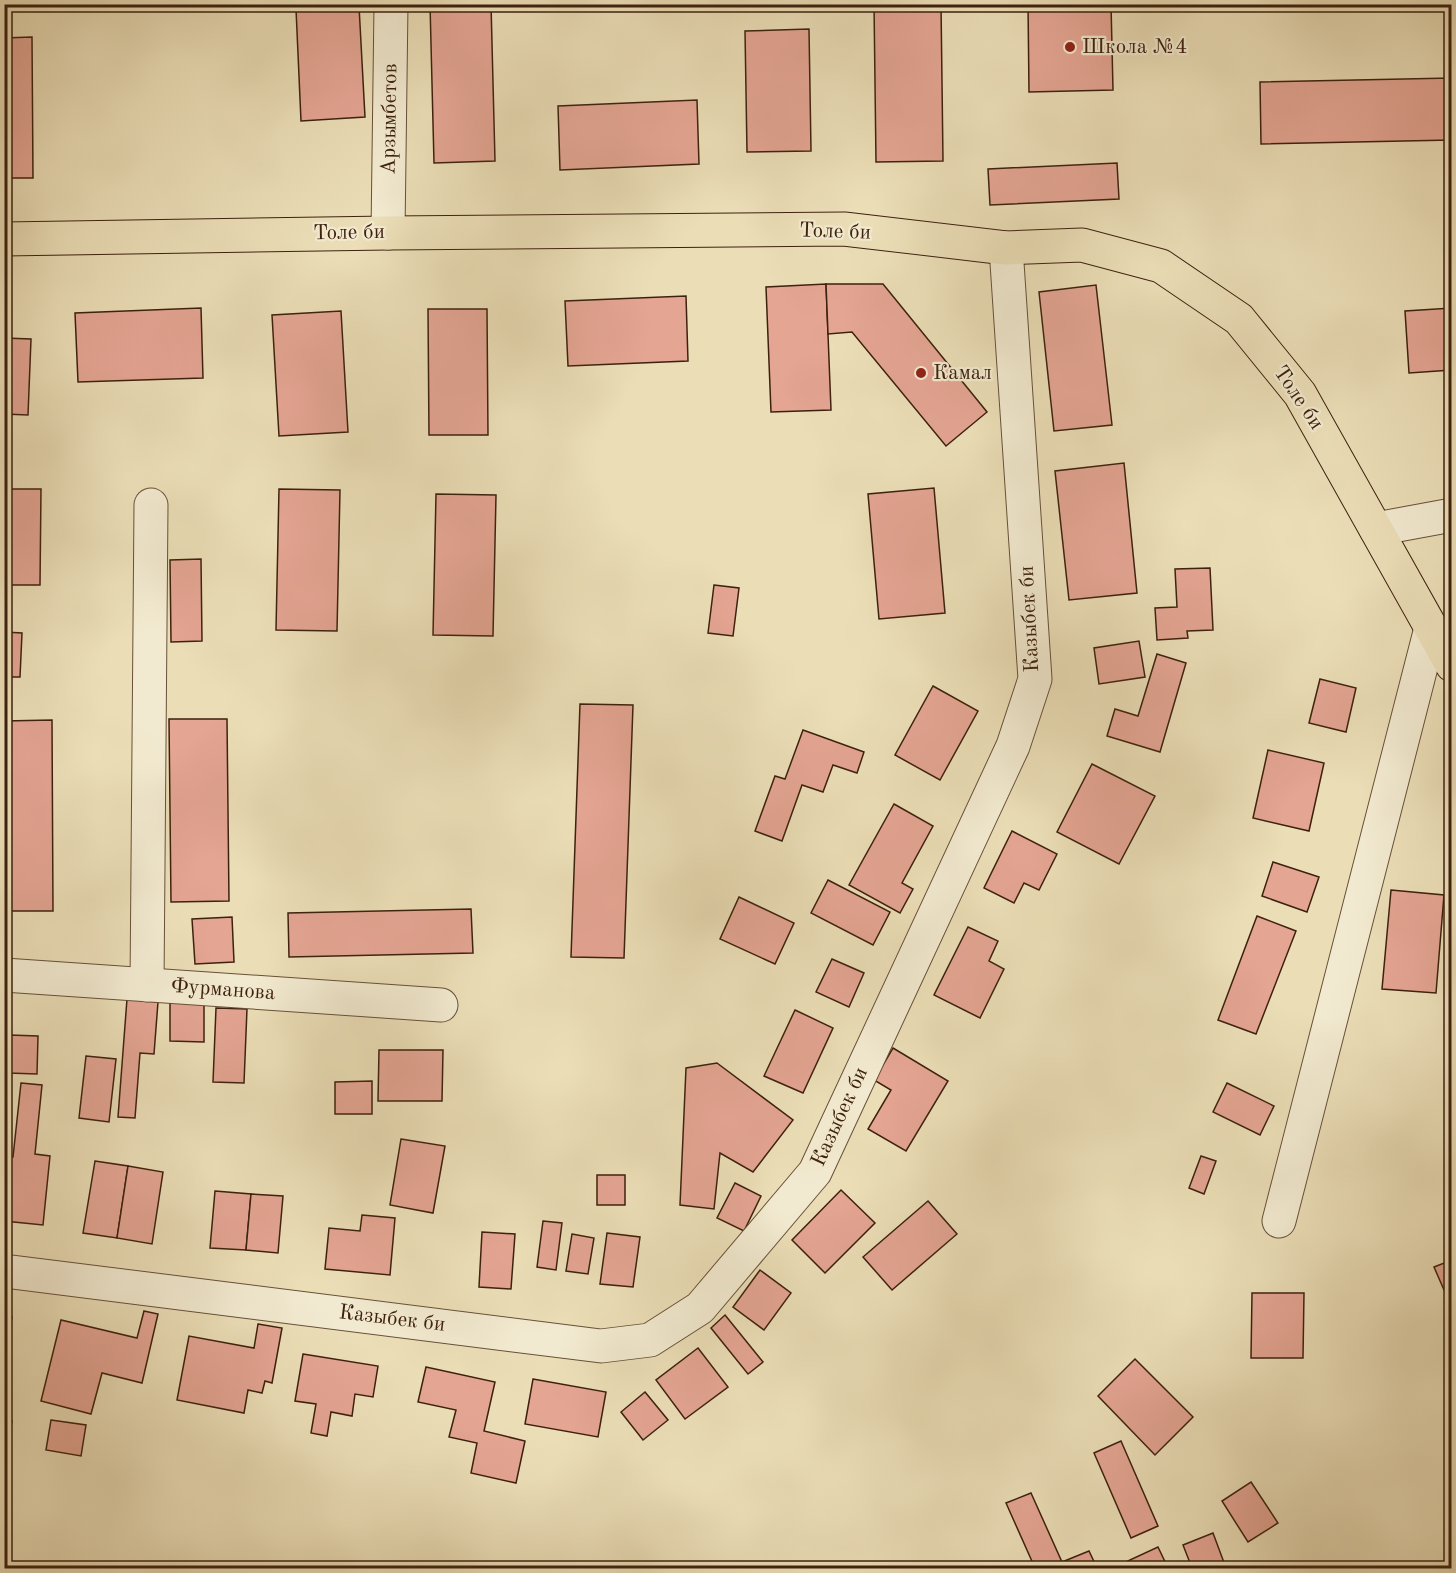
<svg xmlns="http://www.w3.org/2000/svg" width="1456" height="1573" viewBox="0 0 1456 1573" font-family="'Old Standard TT',serif">
<rect width="100%" height="100%" fill="#ebdeb7"/>
<filter id="stains"><feTurbulence type="fractalNoise" baseFrequency=".00333" numOctaves="4"/><feColorMatrix values="0 0 0 0 .2 0 0 0 0 .09 0 0 0 0 .02 0 0 0 .5 -.17"/></filter>
<radialGradient id="worn" r=".72"><stop offset=".6" stop-color="#630" stop-opacity="0"/><stop offset="1" stop-color="#630" stop-opacity=".3"/></radialGradient>
<g fill="#e4a593" stroke="#3d210e" stroke-width="1.5">
<polygon points="430,4 491,4 495,161 434,163"/>
<polygon points="874,4 941,4 943,161 876,162"/>
<polygon points="1028,4 1111,4 1113,90 1029,92"/>
<polygon points="359,6 365,117 301,121 296,9"/>
<polygon points="809,29 811,151 747,152 745,31"/>
<polygon points="32,37 33,178 4,178 4,38"/>
<polygon points="1452,78 1452,140 1261,144 1260,82"/>
<polygon points="697,100 699,164 560,170 558,106"/>
<polygon points="1117,163 1119,199 990,205 988,169"/>
<polygon points="826,284 831,410 771,412 766,287"/>
<polygon points="826,284 883,284 987,412 946,446 852,332 828,334"/>
<polygon points="1096,285 1112,425 1054,431 1039,292"/>
<polygon points="686,296 688,361 568,366 565,301"/>
<polygon points="201,308 203,378 78,382 75,313"/>
<polygon points="1452,308 1452,370 1409,373 1405,311"/>
<polygon points="428,309 487,309 488,435 429,435"/>
<polygon points="341,311 348,432 279,436 272,315"/>
<polygon points="4,338 31,339 28,415 4,414"/>
<polygon points="1124,463 1137,593 1069,600 1055,471"/>
<polygon points="934,488 945,613 879,619 868,494"/>
<polygon points="4,489 41,489 40,585 4,585"/>
<polygon points="279,489 340,490 337,631 276,630"/>
<polygon points="436,494 496,495 493,636 433,635"/>
<polygon points="201,559 202,641 171,642 170,560"/>
<polygon points="1210,568 1213,630 1187,631 1188,638 1157,640 1155,608 1177,607 1175,569"/>
<polygon points="714,585 739,588 733,636 708,633"/>
<polygon points="4,632 22,633 20,677 4,677"/>
<polygon points="1139,641 1145,677 1099,684 1094,648"/>
<polygon points="1157,654 1186,663 1160,752 1107,736 1115,709 1138,716"/>
<polygon points="1320,679 1356,688 1346,732 1309,723"/>
<polygon points="933,686 978,711 940,780 895,755"/>
<polygon points="580,704 633,705 624,958 571,957"/>
<polygon points="169,719 227,719 229,901 171,902"/>
<polygon points="52,720 53,911 4,911 4,721"/>
<polygon points="803,730 864,752 857,773 833,765 823,792 802,785 782,841 755,831 775,776 785,779"/>
<polygon points="1268,750 1324,763 1309,831 1253,818"/>
<polygon points="1092,764 1155,796 1119,864 1057,832"/>
<polygon points="894,804 933,826 902,883 913,889 900,913 849,885"/>
<polygon points="1012,831 1057,854 1039,890 1024,883 1014,903 984,888"/>
<polygon points="1273,862 1319,877 1307,912 1262,896"/>
<polygon points="828,880 890,912 873,945 811,913"/>
<polygon points="1391,890 1444,895 1436,993 1382,989"/>
<polygon points="739,897 794,923 775,964 720,939"/>
<polygon points="471,909 473,953 289,957 288,913"/>
<polygon points="1257,916 1296,931 1256,1034 1218,1020"/>
<polygon points="232,917 234,962 195,964 192,919"/>
<polygon points="968,927 998,941 989,961 1004,969 980,1018 934,995"/>
<polygon points="832,959 864,973 849,1007 816,992"/>
<polygon points="127,999 158,1002 154,1054 140,1053 135,1118 118,1117"/>
<polygon points="170,1003 204,1003 204,1042 170,1041"/>
<polygon points="216,1008 247,1009 244,1083 213,1082"/>
<polygon points="795,1010 833,1028 803,1093 764,1076"/>
<polygon points="9,1035 38,1036 37,1074 8,1073"/>
<polygon points="893,1048 948,1081 906,1151 868,1129 891,1090 874,1080"/>
<polygon points="379,1050 443,1050 442,1101 378,1101"/>
<polygon points="86,1056 116,1059 109,1122 79,1118"/>
<polygon points="717,1063 793,1120 753,1172 720,1153 714,1209 680,1205 686,1068"/>
<polygon points="372,1081 372,1114 335,1114 335,1082"/>
<polygon points="21,1083 42,1085 35,1154 50,1156 43,1225 4,1221 4,1156 13,1157"/>
<polygon points="1227,1083 1274,1106 1260,1135 1213,1112"/>
<polygon points="401,1139 445,1146 433,1213 390,1205"/>
<polygon points="1201,1156 1216,1161 1204,1194 1189,1188"/>
<polygon points="95,1161 128,1166 117,1238 83,1233"/>
<polygon points="128,1166 163,1172 152,1244 117,1238"/>
<rect x="597" y="1175" width="28" height="30"/>
<polygon points="735,1183 761,1196 744,1231 717,1218"/>
<polygon points="841,1190 875,1223 825,1273 792,1240"/>
<polygon points="215,1191 251,1194 246,1250 210,1248"/>
<polygon points="251,1194 283,1196 278,1253 246,1250"/>
<polygon points="928,1201 957,1234 892,1290 863,1257"/>
<polygon points="362,1215 395,1218 390,1275 325,1269 329,1228 360,1231"/>
<polygon points="543,1221 562,1223 556,1270 537,1267"/>
<polygon points="482,1232 515,1234 511,1289 479,1287"/>
<polygon points="607,1233 640,1237 633,1287 600,1284"/>
<polygon points="572,1234 594,1238 588,1274 566,1271"/>
<polygon points="1452,1260 1452,1306 1451,1306 1434,1267"/>
<polygon points="760,1270 791,1293 764,1330 733,1307"/>
<polygon points="1252,1293 1304,1293 1303,1358 1251,1358"/>
<polygon points="144,1311 158,1314 142,1383 102,1373 91,1414 41,1401 61,1320 137,1338"/>
<polygon points="725,1315 763,1362 748,1374 711,1328"/>
<polygon points="4,1316 12,1317 5,1358 4,1358"/>
<polygon points="258,1324 282,1328 272,1383 265,1381 262,1393 248,1390 244,1413 177,1400 189,1336 254,1348"/>
<polygon points="698,1348 728,1387 685,1419 656,1380"/>
<polygon points="303,1354 378,1366 373,1397 355,1394 352,1416 331,1412 327,1436 311,1433 316,1404 295,1401"/>
<polygon points="1135,1359 1193,1417 1155,1455 1098,1396"/>
<polygon points="426,1367 495,1382 484,1431 525,1441 516,1483 471,1473 477,1443 449,1437 456,1410 418,1402"/>
<polygon points="533,1379 606,1392 598,1437 525,1424"/>
<polygon points="645,1392 668,1420 643,1440 621,1412"/>
<polygon points="4,1420 12,1421 4,1468"/>
<polygon points="51,1420 86,1425 81,1456 46,1450"/>
<polygon points="1121,1441 1158,1526 1131,1538 1094,1453"/>
<polygon points="1251,1482 1278,1523 1248,1542 1222,1501"/>
<polygon points="1031,1493 1062,1562 1089,1551 1097,1568 1035,1568 1006,1503"/>
<polygon points="1213,1533 1226,1568 1192,1568 1183,1545"/>
<polygon points="1158,1547 1168,1568 1121,1568 1119,1565"/>
</g>
<g fill="none" stroke-linecap="round" stroke-linejoin="round">
<g stroke="#685038" stroke-width="35">
<g id="minor">
<polyline points="388,233 391,4"/>
<polyline points="1376,529 1452,515"/>
<polyline points="4,975 441,1005"/>
<polyline points="147,985 151,505"/>
<polyline points="1279,1221 1431,628"/>
<polyline points="4,1271 601,1346 650,1340 700,1308 815,1172 1013,746 1035,679 1006,248"/>
</g>
</g>
<g stroke="#3d210e" stroke-width="35">
<polyline id="major" points="4,239 388,233 844,229 1006,248 1082,245 1161,266 1239,319 1300,394 1452,665"/>
</g>
<use href="#minor" stroke="#f2ead0" stroke-width="33"/>
<use href="#major" stroke="#ebdeb7" stroke-width="33"/>
</g>
<g fill="#8f2418" stroke="#f2ead0" stroke-width="2">
<circle cx="1070" cy="47" r="6"/>
<circle cx="921" cy="373" r="6"/>
</g>
<g text-anchor="middle" dominant-baseline="central" stroke-width="4.5" stroke-linejoin="round" paint-order="stroke">
<g font-size="21" fill="#3d210e" stroke="#f2ead0" text-anchor="start">
<text x="1082" y="47">Школа №4</text>
<text x="933" y="373">Камал</text>
</g>
<g font-size="21" fill="#3d210e" stroke="#f2ead0">
<text transform="translate(390 119) rotate(-89)">Арзымбетов</text>
<text transform="translate(835 232) rotate(2)">Толе би</text>
<text transform="translate(349 233) rotate(-1)">Толе би</text>
<text transform="translate(1298 398) rotate(56)">Толе би</text>
<text transform="translate(1030 619) rotate(-93)">Казыбек би</text>
<text transform="translate(223 990) rotate(4)">Фурманова</text>
<text transform="translate(840 1117) rotate(-65)">Казыбек би</text>
<text transform="translate(392 1319) rotate(7)">Казыбек би</text>
</g>
</g>
<rect width="1456" height="1573" fill="none" stroke="#ebdeb7" stroke-width="24"/>
<rect x="6" y="6" width="1444" height="1561" fill="none" stroke="#3d210e" stroke-width="3"/>
<rect x="12" y="12" width="1432" height="1549" fill="none" stroke="#3d210e" stroke-width="1.5"/>
<rect width="100%" height="100%" filter="url(#stains)"/>
<rect width="100%" height="100%" fill="url(#worn)"/>
</svg>
